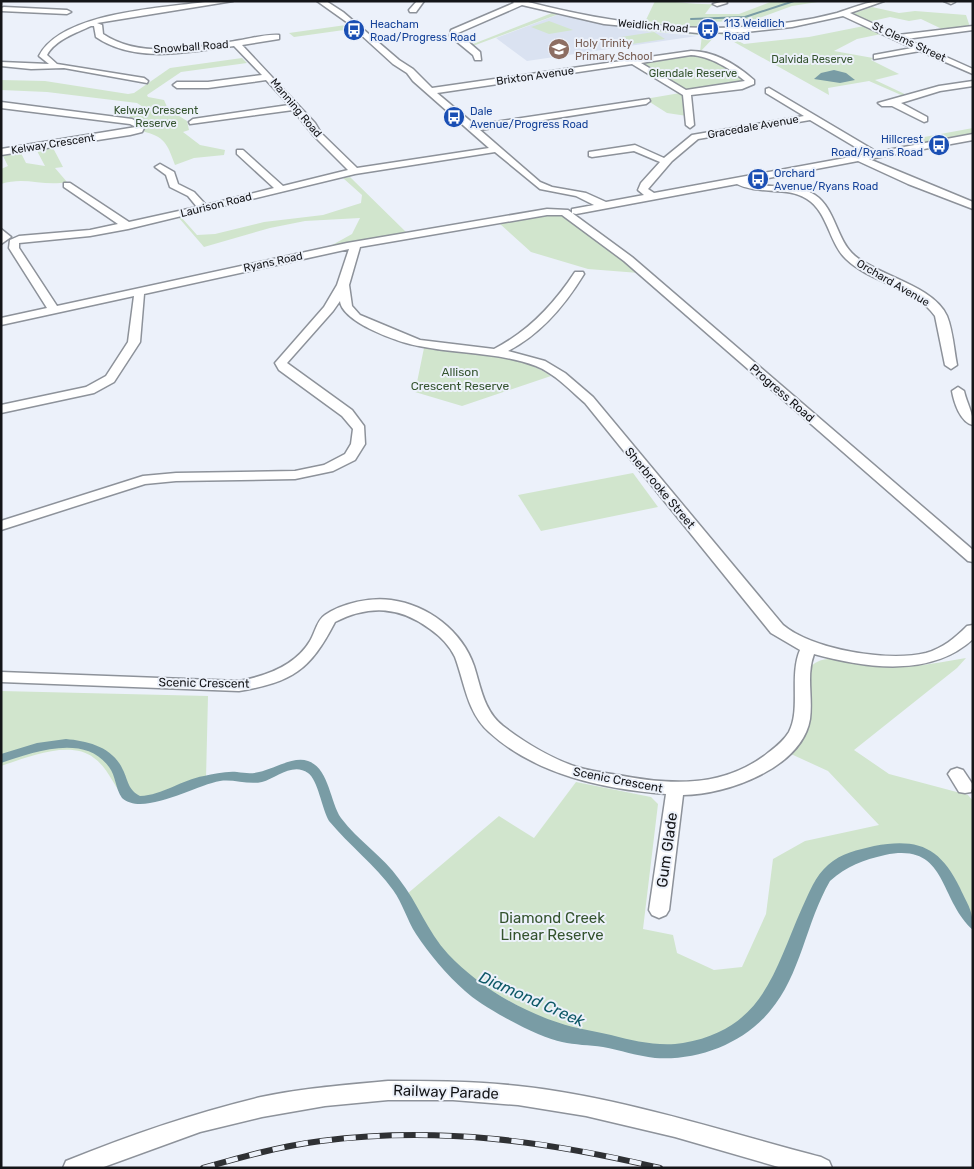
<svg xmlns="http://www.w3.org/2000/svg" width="974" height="1169" viewBox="0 0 974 1169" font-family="Rubik,sans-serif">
<rect width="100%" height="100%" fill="#ecf1fa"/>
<polygon fill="#dae2f1" points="557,15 644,28 643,31 697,36 527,61 496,38"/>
<g fill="#d1e5cd">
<path d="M655,1C676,1 695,5 716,4L711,6L705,14H739L773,1H824L792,6L754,20L712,22L721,29L644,24Z"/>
<polygon points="872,7 899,13 915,11 966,15 970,27 942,29 921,19 909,21 890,17 868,22 852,14"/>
<polygon points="552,13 559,14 470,47 468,46"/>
<polygon points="549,21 573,30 549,34 531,27"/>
<polygon points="346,25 351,29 294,37 289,33"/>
<polygon points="869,25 886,33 857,39 834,51 873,58 871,60 899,74 875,80 911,97 908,98 869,81 828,88 829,95 718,33 700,52 702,35 643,31 645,27 721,32 744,44 809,37"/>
<polygon points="654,32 665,39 632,44 621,37"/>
<polygon points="692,53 706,55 748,81 691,93 638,62"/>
<path d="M242,58L247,63L181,72L147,95L148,97L164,100L168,109L187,121L189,130L183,132L200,145L225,150L224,155L194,158L175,165C167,143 165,137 142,131L145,125L140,122L126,119L143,107L137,103L47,92L1,90V80L45,81L128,94L134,93L170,68Z"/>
<polygon points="680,93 684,95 687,116 667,113 645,99"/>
<polygon points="973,128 973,135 918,145 908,140"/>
<path d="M52,146L63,167L55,168L67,182C44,187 25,176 1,184V169L8,166L2,154L20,151L26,163L45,166L36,149Z"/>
<polygon points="350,177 407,233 325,249 352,234 360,218 305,221 270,228 204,247 179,218 181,217 197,235 215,234 264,222 323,215 361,203 362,195 343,178"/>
<polygon points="550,214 565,216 577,227 596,238 639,273 588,269 531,252 499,223"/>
<path d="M424,348C463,355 519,353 551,376L462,406L415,392Z"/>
<polygon points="633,473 658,507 541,531 518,495"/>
<path d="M966,658L957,668L854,750L889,774L968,795L973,801V926L934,860L899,848L838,863L787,969L739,1029L677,1052L572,1037L450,967L407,894L499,816L534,838L576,782L651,797L658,804L643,929L673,935L677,953L714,970L742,967L766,914L773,859L805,841L879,825L828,771L791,754C809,723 809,701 811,667C823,651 857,663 874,665C905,670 935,663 966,658Z"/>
<path d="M1,691L208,696L206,779L164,797L124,798C114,786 108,768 94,758C70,739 26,758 1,766Z"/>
</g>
<g fill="#799ca5">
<polygon points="834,70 846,73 855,80 840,83 814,79 821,73"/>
<path d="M66,739C88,741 113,747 123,770C128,780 128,790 140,796C163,795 181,780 204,776C214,774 226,771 237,772C245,773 251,774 259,772C274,769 293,756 308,761C329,768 330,802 341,818C358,841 383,856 399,879C418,903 427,931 448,954C480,988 527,1015 573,1027C585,1030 599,1032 611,1035C634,1041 660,1047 683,1043C764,1029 774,971 802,908C809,893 815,876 828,865C841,853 858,850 874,846C918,838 940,847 960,888C968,906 973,909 973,930C938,899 948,842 885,855C863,860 847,866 830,881C806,922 801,975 770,1011C743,1044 697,1061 655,1058C637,1056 620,1050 603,1047C589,1045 575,1045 562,1042C539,1038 482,1007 465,991C447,975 429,954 416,934C407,920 403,904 393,890C375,865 349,845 329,821C322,809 318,780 308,773C293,762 276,778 262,782C248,785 234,779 220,781C195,785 143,817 122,798C115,788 116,776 109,767C85,733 33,752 1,763V754L37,743Z"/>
</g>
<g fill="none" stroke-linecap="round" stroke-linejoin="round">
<polyline stroke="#799ca5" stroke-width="2" points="691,19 745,17 794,1"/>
<g stroke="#8d929a" stroke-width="3">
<g id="minor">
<path d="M212,1H233L97,23L102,25L103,34C141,60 198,47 241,40C253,38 267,34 279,35V39L242,45L315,123L321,133L357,168L489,148L413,81L407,73L393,64L348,23L317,1H326L343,12L399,60L413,69L432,88L691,51C714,51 737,65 754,80V84L742,89L691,95L694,125L690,128L686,125L683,95L632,64L437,93L475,125L649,99L650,101L646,104L480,130L540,182L552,187L586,193L606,202L644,195L638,190L641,183L660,162L634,151L592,157L589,156V152L635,145L664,158L692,135L804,116L766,93V89L769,88L877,152L973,134V140L869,159L973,202V209L908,184L858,161L748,182C769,190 795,182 815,195C836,209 836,240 855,256C879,276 934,286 947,316C953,331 954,350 957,365L951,369L945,365L935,316C914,286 872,284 846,259C829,243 828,212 807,199C787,186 759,195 737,184L576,214L572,213V209L594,205L576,196L540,189L495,152L355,174L128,229L90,236L19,243V248L57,306L347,243L547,209L568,210L632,257L973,550V562L968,561L624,261L562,215H547L360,247L349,285L352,306L360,315L420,340L494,349C529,331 554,304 575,272H583L584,274C565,305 541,334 508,351L545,361L565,373L593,397L783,625C813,650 888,662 926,653C943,648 955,638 967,626L973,625V639C931,678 865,668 814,654C806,675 813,697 810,719C802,768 726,795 683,795L669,910L666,915L659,918L652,915L649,910L666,794C604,789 536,775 489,732C467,712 465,684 455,657C450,646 440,636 430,629C399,606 369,605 335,622C310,670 293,682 239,691L1,682V672L239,681C266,676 295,666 310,641C315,633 317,620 325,615C342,603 371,597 391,600C428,605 462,631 474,666C481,688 484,711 503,726C524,742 552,759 577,767C590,771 604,773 618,775C669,785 720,788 764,756C773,749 783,742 789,732C801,709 789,676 800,650L771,633L585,403C570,390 554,373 536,366C498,352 457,354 419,346C399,343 342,322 340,301L333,311L287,363L352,410L364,426L365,444L355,460L333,471L295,479L176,481L145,484L1,530V521L143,476L176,473L295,471L324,465L345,454L351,444L353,429L342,416L279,370L275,363L324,307L337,285L349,249L144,294L140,342L114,382L94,393L1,413V405L86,387L106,376L128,342L134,296L1,325V318L47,308L9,248L10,240L19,236L90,230L118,224L64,187V183H70L129,222L197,207L188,196L170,187L166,175L155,167L160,164L174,172L178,184L194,192L206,205L274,188L237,154V150H243L283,186L348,170L314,136L293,110L190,124L189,122L193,119L289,105L266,80L208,88H177L173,85L177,82H208L262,75L234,46C190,52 135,64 96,37L94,26H91C76,33 55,40 47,55L57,64L144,78L148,81L147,83L64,68L31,69L1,66V62L49,64L39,56C62,11 166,8 212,1ZM691,55C710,56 731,69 745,81L686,90L641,63ZM810,120L867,154L654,193L648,189L672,161L698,139Z"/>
<polygon points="417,1 424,1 416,12 410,12 409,10"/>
<path d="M512,1H524C612,24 702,36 792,22C807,20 822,17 837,13C853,8 867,1 884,1L850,13L898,35L973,26V30L906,39L973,69V74L920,51L874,59V55L912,48L843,16L792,27L746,32L698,33L604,24L522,5L458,33L480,52L481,60H475L473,55L450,36L451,30L514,3Z"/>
<polygon points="725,1 727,3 717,6 713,4"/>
<polygon points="944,1 954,1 955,2 951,4"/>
<polygon points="4,7 67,10 71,12 67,14 1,11 1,8"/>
<polygon points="973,81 973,86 940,91 901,103 927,117 927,121 924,122 892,106 882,106 878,103 939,86"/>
<polygon points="1,102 132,119 145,126 142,132 130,135 1,155 1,149 136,127 130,124 1,108"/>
<polygon points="1,229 11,237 1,244"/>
<path d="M958,387L964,391C967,404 973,412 973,425C960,422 954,402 952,391Z"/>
<polygon points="957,768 963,770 973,785 971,792 965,793 959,792 948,774 951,770"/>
<path d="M388,1081C432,1081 475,1081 518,1086C621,1097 721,1131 821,1157L829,1161L832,1168H782L675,1137L586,1116L518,1105L453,1100H388L325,1106L262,1117L200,1132L101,1168H63L66,1161C130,1135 194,1113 261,1097C303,1088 346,1085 388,1081Z"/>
</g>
</g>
<use href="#minor" fill="#fff" fill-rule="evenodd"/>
<g stroke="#2f3134" stroke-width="6">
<path id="rail" d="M203,1168C242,1157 281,1146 321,1141C439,1126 546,1141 660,1168"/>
</g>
<use href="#rail" stroke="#ecf1fa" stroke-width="4.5" stroke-dasharray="12" stroke-linecap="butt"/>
</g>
<defs>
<g id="bus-disc" transform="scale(1.125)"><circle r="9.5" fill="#1a4fb4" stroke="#ecf1fa"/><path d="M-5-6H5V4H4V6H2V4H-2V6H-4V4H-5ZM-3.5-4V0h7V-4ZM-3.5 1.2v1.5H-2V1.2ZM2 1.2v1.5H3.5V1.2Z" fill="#fff"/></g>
<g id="school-disc" transform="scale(1.125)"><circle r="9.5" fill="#8d6e63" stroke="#ecf1fa"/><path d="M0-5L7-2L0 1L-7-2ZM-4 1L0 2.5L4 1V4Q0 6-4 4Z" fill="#fff"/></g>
</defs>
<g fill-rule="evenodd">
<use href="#bus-disc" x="708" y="29"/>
<use href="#bus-disc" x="354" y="30"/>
<use href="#school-disc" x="559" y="49"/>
<use href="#bus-disc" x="454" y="117"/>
<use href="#bus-disc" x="939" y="145"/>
<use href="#bus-disc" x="758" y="179"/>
</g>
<g text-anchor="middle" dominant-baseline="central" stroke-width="4" stroke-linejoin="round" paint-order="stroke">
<g font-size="11" fill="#164399" stroke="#ecf1fa" text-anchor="start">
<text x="724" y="23">113 Weidlich<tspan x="724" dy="13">Road</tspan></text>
<text x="370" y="24">Heacham<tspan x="370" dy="13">Road/Progress Road</tspan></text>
<text x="470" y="111">Dale<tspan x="470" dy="13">Avenue/Progress Road</tspan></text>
<text x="923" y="139" text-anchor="end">Hillcrest<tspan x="923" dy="13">Road/Ryans Road</tspan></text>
<text x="774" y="173">Orchard<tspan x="774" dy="13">Avenue/Ryans Road</tspan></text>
</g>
<g font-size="11" fill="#141518" stroke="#ecf1fa">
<text transform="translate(653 26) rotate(5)">Weidlich Road</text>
<text transform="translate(909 42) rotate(25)">St Clems Street</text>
<text transform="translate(191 47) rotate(-4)">Snowball Road</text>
<text transform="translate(535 76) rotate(-8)">Brixton Avenue</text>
<text transform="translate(296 108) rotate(50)">Manning Road</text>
<text transform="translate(753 127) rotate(-10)">Gracedale Avenue</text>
<text transform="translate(53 144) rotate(-9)">Kelway Crescent</text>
<text transform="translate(216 205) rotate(-14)">Laurison Road</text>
<text transform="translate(273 262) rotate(-12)">Ryans Road</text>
<text transform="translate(893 283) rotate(30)">Orchard Avenue</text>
</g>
<g font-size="11" fill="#785e54" stroke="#ecf1fa" text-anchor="start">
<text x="575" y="43">Holy Trinity<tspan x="575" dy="13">Primary School</tspan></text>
</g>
<g font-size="11" fill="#34532e" stroke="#ecf1fa">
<text x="812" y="59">Dalvida Reserve</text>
<text x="693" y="73">Glendale Reserve</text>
<text x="156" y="110">Kelway Crescent<tspan x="156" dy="13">Reserve</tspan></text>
</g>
<g font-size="12" fill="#34532e" stroke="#ecf1fa">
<text x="460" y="372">Allison<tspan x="460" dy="14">Crescent Reserve</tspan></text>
</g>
<g font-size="12" fill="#141518" stroke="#ecf1fa">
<text transform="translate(782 393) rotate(41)">Progress Road</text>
<text transform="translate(660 488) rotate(50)">Sherbrooke Street</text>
<text transform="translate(204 683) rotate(1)">Scenic Crescent</text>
<text transform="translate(618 780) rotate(11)">Scenic Crescent</text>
</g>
<g font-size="15" fill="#141518" stroke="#ecf1fa">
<text transform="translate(667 850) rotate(-82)">Gum Glade</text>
<text transform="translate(446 1092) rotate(2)">Railway Parade</text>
</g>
<g font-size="15" fill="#34532e" stroke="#ecf1fa">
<text x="552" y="918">Diamond Creek<tspan x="552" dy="17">Linear Reserve</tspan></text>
</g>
<g font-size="16" font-style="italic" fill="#0e5967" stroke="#ecf1fa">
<text transform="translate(532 999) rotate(24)">Diamond Creek</text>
</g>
</g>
<rect width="974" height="1169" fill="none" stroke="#141518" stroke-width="5"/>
</svg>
